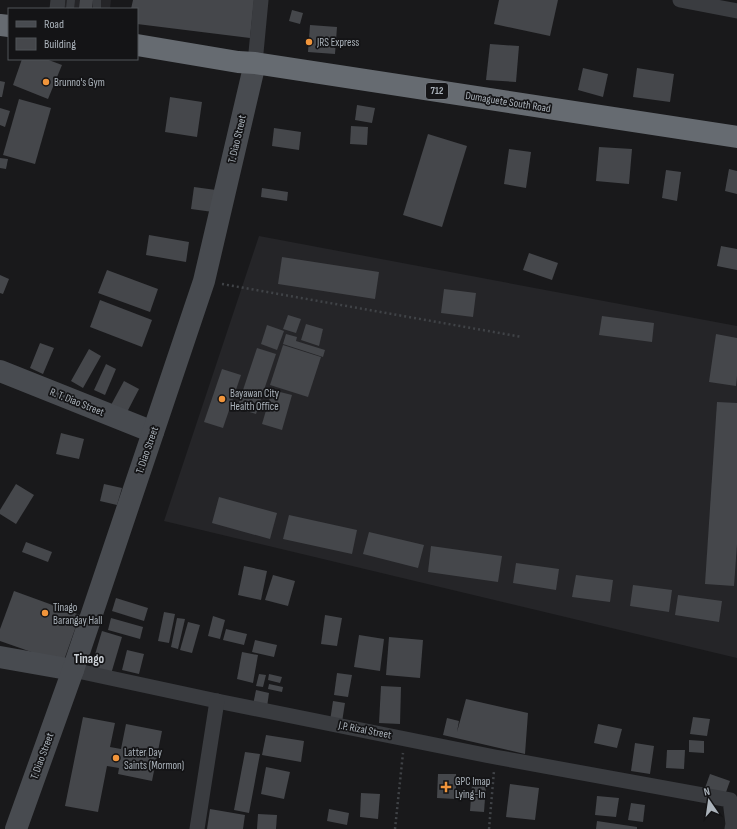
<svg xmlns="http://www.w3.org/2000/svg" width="737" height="829" viewBox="0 0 737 829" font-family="'Sofia Sans Condensed',sans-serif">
<rect width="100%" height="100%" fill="#19191b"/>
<g fill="#252528">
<polygon points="66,0 111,0 110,9 64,9"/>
<polygon points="259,236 737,326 737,658 164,521"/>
</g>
<g fill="#45474b">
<polygon points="80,0 93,0 92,9 79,8"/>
<polygon points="133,0 254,0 250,38 137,24 137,9 131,9"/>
<polygon points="499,0 558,0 550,36 494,24"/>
<polygon points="292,10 303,13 300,24 289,21"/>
<polygon points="310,25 337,27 335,54 308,52"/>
<polygon points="490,44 519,46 516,82 486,80"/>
<polygon points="22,59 46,59 62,65 48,99 13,85"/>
<polygon points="583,68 608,74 603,97 578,90"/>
<polygon points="637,68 674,74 670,102 633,97"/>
<polygon points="0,81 5,82 2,97 0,97"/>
<polygon points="170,97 202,102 197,137 165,132"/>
<polygon points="19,99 51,108 35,164 3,155"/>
<polygon points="357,105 375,108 372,123 355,120"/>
<polygon points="0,108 10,111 5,127 0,125"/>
<polygon points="351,126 368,127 367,145 350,144"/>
<polygon points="274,128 301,132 299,150 272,146"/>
<polygon points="428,134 467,146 442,227 403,215"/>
<polygon points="599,147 632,149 629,184 596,181"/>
<polygon points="509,149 531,152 526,188 504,184"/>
<polygon points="0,158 8,159 6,169 0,168"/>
<polygon points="729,169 737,171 737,194 725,191"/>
<polygon points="666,170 681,172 677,201 662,198"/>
<polygon points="194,187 216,190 213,212 191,209"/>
<polygon points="262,188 288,192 287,201 261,197"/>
<polygon points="149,235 189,242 186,262 146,255"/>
<polygon points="721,246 737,249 737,270 717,266"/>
<polygon points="529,253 558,263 552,280 523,270"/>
<polygon points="282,257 379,272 375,299 278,284"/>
<polygon points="107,270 158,289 150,312 98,293"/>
<polygon points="0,275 9,279 3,294 0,293"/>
<polygon points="444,289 476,293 473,317 441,313"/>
<polygon points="100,300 152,320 142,347 90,327"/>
<polygon points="288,315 301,319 296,333 283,329"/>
<polygon points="602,316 654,323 652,342 599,335"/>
<polygon points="306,324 323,329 319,346 301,340"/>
<polygon points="267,325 284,331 277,350 261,344"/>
<polygon points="286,334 297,337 296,341 325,350 323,357 283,344"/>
<polygon points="716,334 737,338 737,376 736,386 709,382"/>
<polygon points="40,343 54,348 43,374 30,368"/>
<polygon points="283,345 321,357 308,397 270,385"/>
<polygon points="257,348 276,354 256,414 237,408"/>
<polygon points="89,349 101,356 83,388 71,381"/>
<polygon points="106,364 116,369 105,395 94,390"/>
<polygon points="222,369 241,375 223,428 204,422"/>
<polygon points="124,381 139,389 126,414 111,405"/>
<polygon points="272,390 292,395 282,430 262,424"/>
<polygon points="717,402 737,403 737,544 734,586 705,584"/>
<polygon points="61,433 84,439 79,459 56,454"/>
<polygon points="16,484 34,495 16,524 0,514 0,510"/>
<polygon points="104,484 122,488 117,505 100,501"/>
<polygon points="219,497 277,513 270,539 212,523"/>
<polygon points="289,515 357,530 352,554 283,539"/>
<polygon points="369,532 424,545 418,568 363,554"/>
<polygon points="26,542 52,552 48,562 22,552"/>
<polygon points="431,546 502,556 498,582 428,572"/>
<polygon points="516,563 559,569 556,590 513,583"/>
<polygon points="244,566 267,571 261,600 238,595"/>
<polygon points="273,575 295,581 288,606 265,600"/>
<polygon points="576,575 613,580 610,602 572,597"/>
<polygon points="633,585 672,590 669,612 630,606"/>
<polygon points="14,591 80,615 63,663 0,641 0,629"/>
<polygon points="678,595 722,601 719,622 675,615"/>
<polygon points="116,598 148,608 144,621 112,611"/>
<polygon points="164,612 175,614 169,643 158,641"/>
<polygon points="325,615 342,618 337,646 321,644"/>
<polygon points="213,616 225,620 220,639 208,636"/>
<polygon points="111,618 143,627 140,639 108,630"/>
<polygon points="177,618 185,619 178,649 171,647"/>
<polygon points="188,622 200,625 192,653 180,650"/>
<polygon points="226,629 247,634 244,645 223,640"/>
<polygon points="102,631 122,637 111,674 91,668"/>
<polygon points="359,635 384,639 380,671 354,667"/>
<polygon points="389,637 423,640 420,678 386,675"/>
<polygon points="255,640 277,645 274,657 252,652"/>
<polygon points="127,650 144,654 139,674 122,670"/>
<polygon points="242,652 258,655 253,683 237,679"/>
<polygon points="337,673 352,675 348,697 334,695"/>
<polygon points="259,674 266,675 263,687 256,686"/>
<polygon points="269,674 282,677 280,683 268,680"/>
<polygon points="269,684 283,687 282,692 268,689"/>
<polygon points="381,686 401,687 400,724 379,723"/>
<polygon points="256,690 269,693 267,707 253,705"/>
<polygon points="466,699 528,713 525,754 443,735 447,718 459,721 457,732"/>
<polygon points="333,701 345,703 342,722 330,721"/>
<polygon points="83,717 115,723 110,747 121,749 126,724 162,731 152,781 118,774 119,768 107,766 98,812 65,806"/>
<polygon points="693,717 710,719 707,736 690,734"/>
<polygon points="598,724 622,729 617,748 594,743"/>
<polygon points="266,735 304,741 301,762 262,755"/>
<polygon points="689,740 704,741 704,753 689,752"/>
<polygon points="635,743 654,746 650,774 631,771"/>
<polygon points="667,750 685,750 684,769 666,768"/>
<polygon points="245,752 260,754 249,813 234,810"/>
<polygon points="266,767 290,772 284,799 261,794"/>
<polygon points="438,774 456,774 456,799 437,798"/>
<polygon points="710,774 730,781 725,795 705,788"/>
<polygon points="472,784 486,785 484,812 470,811"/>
<polygon points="510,784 539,788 535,820 506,817"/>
<polygon points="361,793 380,794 378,819 360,817"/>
<polygon points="597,796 619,798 616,817 595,815"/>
<polygon points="631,803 645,805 643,822 628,820"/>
<polygon points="210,809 245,815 243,829 207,829"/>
<polygon points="329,809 349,813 347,825 327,821"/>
<polygon points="258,814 277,815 276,829 257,829"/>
<polygon points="597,821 637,827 637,829 596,829"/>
</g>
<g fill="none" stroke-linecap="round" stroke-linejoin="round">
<g stroke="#404347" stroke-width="2.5" stroke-dasharray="2 3" stroke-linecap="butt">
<polyline points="222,284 522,337"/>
<polyline points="395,829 403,753"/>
<polyline points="489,829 494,771"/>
</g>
<g stroke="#3a3c40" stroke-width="8">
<polyline points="70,9 71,0"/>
<polyline points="97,9 97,0"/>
</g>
<g stroke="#3a3c40" stroke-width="15">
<polyline points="680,0 737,11"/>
<polyline points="57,9 58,0"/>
<polyline points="255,63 261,0"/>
<polyline points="73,670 217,701 495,757 730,800 733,824 732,829"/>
<polyline points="197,829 217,701"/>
</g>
<g stroke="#484b50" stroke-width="22">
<polyline points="0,371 153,432"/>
<polyline points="0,657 73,670"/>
<polyline points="16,829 73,670 204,281 255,63"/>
</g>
<g stroke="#666b71" stroke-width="22">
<polyline points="0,25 9,26"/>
<polyline points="137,45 238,62 255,63 737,137"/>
</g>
</g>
<g fill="#f1953b" stroke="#141416" stroke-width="1.5">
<circle cx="309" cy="42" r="4"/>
<circle cx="46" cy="82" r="4"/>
<circle cx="222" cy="399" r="4"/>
<circle cx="45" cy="613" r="4"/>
<circle cx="116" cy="758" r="4"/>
<path d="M444 781h4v4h4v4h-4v4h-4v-4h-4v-4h4z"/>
</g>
<g text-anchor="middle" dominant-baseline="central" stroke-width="3.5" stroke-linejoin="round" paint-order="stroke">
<rect fill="#141416" stroke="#7e838a" stroke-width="1" x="426" y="83" width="22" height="16" rx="3"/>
<g font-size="10" font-weight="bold" fill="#abb3bb">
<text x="437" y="91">712</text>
</g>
<g font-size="11" fill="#abb3bb" stroke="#141416" text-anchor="start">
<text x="317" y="42">JRS Express</text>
<text x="54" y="82">Brunno's Gym</text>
<text x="230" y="393">Bayawan City<tspan x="230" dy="13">Health Office</tspan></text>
<text x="53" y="607">Tinago<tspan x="53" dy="13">Barangay Hall</tspan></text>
<text x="124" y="752">Latter Day<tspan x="124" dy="13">Saints (Mormon)</tspan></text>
<text x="455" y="781">GPC Imap<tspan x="455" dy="13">Lying-In</tspan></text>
</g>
<g font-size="11" fill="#abb3bb" stroke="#141416">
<text transform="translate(508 102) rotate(9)">Dumaguete South Road</text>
<text transform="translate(237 139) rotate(-77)">T. Diao Street</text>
<text transform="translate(77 402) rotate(22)">R. T. Diao Street</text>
<text transform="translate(147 450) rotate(-71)">T. Diao Street</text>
<text transform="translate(365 730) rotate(11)">J.P. Rizal Street</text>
<text transform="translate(42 756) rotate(-70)">T. Diao Street</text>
</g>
<g font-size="13" font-weight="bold" fill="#ccd1d7" stroke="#141416">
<text x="89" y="659">Tinago</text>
</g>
</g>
<rect x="8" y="8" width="130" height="52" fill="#141416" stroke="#505458"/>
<rect x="16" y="21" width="20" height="6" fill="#484b50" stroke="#505458"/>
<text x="44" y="28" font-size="12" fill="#abb3bb">Road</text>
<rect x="16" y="38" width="20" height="12" fill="#45474b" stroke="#505458"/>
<text x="44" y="48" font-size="12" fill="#abb3bb">Building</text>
<g transform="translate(709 801) rotate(347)" stroke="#141416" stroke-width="3" paint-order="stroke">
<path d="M0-3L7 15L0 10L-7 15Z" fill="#abb3bb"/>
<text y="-6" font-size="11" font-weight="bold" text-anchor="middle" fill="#abb3bb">N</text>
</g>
</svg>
